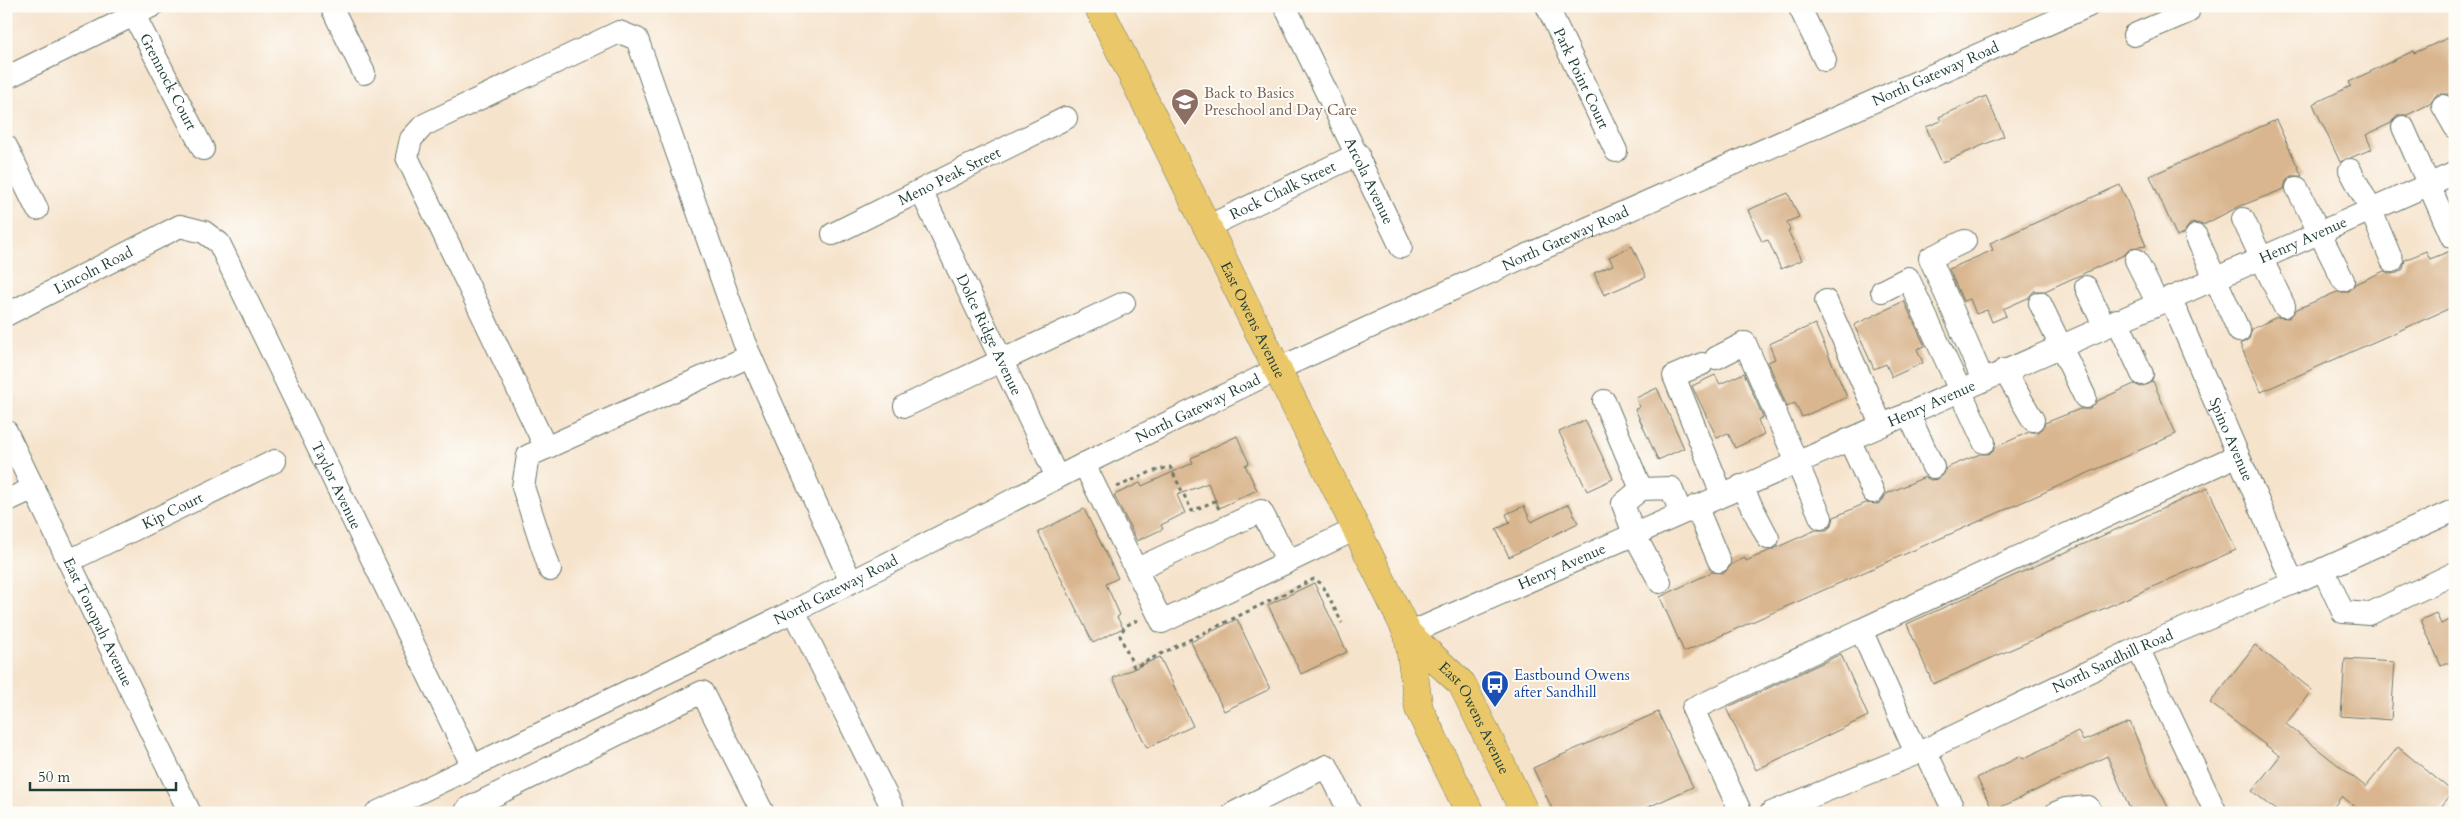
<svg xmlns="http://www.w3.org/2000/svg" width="2461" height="819" viewBox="0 0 2461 819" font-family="Cardo,serif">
<rect width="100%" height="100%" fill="#fdfcf7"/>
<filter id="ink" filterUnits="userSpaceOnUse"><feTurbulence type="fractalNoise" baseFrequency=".02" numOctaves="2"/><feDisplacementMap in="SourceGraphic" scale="10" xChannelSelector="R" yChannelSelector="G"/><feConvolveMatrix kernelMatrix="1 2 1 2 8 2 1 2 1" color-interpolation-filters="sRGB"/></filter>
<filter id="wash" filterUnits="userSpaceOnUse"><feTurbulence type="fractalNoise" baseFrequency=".0096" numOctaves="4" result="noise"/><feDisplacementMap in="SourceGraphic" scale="20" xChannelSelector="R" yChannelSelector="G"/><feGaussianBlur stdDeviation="1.12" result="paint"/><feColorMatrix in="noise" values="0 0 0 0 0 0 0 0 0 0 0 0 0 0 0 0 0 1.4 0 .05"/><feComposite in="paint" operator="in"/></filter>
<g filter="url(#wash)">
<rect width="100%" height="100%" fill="#f6e3cc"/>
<g id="blocks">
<g fill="#d9b68f">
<polygon points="2448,38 2455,52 2449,56 2455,70 2455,94 2437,94 2430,104 2407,115 2397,115 2391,123 2366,135 2372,149 2340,162 2313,104 2351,86 2349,82 2413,51 2414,53"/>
<polygon points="1986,96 2004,136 1942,163 1926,127 1941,121 1939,117"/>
<polygon points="2276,120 2302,176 2292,176 2286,181 2284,189 2238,207 2203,225 2197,223 2190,224 2183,234 2177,237 2150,176"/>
<polygon points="2120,185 2146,246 2131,248 2124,255 2045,291 2034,291 2028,298 2003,309 2006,316 1992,322 1987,310 1976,314 1970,299 1963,301 1949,269 1993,250 1990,243"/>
<polygon points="1788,193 1799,217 1787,222 1790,230 1788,231 1802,260 1781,269 1768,240 1762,242 1748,210"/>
<polygon points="1632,246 1646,277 1604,295 1594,273 1613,265 1609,257"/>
<polygon points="2455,249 2455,306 2261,392 2240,344 2249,339 2252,329 2277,317 2289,318 2297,309 2337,292 2348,292 2355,284 2384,271 2391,274 2397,273 2403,269 2405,260 2426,251 2430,259"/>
<polygon points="1904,301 1925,346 1917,349 1923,363 1892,377 1886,364 1874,369 1854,325"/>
<polygon points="1815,324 1847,397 1802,417 1795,403 1787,407 1768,362 1775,359 1769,344"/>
<polygon points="1744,373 1763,417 1758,420 1764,434 1735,448 1728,433 1717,438 1692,386 1715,375 1720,384"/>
<polygon points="2153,381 2176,434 1684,652 1660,597 1712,572 1724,573 1732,564 1745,558 1746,561 1816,530 1827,530 1832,525 1834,517 1866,503 1878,504 1883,500 1886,494 1925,477 1931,480 1938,479 1944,474 1946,468 1980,454 1989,454 1996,447 2029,432 2039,432 2045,423 2080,409 2090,409 2097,401 2134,384 2141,387"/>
<polygon points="1657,388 1684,448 1658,460 1635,409 1640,407 1636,398"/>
<polygon points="1585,420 1613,479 1587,491 1559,432"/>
<polygon points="1237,436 1249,463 1245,465 1257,490 1219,508 1208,483 1177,495 1185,513 1161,525 1163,529 1137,541 1114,495 1140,483 1142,486 1193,463 1191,458"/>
<polygon points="2208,488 2236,550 1933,684 1907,624"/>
<polygon points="1569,504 1578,523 1509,557 1496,529 1510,523 1506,514 1524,506 1531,522"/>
<polygon points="1084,509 1118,578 1106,584 1120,615 1117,617 1123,628 1093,643 1038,532"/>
<polygon points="1314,583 1347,652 1301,674 1268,605"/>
<polygon points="2436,613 2441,624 2455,618 2455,660 2441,666 2421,620"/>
<polygon points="1237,619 1270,689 1224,711 1191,642"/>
<polygon points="2255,645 2312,690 2286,724 2366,787 2398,747 2453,792 2436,813 2362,813 2342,796 2329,813 2280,813 2252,791 2280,756 2210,703"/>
<polygon points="1841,654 1868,716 1756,770 1726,708"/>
<polygon points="1160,657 1193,726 1147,748 1113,678"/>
<polygon points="2345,659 2395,662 2391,720 2341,716"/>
<polygon points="1658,712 1693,787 1635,813 1554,813 1533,768"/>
<polygon points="2130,722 2153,778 2171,813 2132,813 2107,756 1993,811 1977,778 2021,756 2023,759 2078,731 2083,741"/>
</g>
</g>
</g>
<g filter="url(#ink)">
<use href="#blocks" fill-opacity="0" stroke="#6a7769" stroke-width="1"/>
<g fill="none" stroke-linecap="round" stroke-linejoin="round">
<g stroke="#6a7769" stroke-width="24">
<g id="minor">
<polyline points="331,6 364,73"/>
<path id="s1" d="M1285,6L1401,247"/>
<path id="s2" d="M1547,6L1616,151"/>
<polyline points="1799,6 1825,60"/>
<path id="s3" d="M134,15L203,149"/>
<polyline points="2134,35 2188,12 2186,6"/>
<polyline points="6,78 152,6"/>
<polyline points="2443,106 2455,127"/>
<polyline points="2403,127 2452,237"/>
<polyline points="6,146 37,209"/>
<polyline points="2350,170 2370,208 2392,261"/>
<polyline points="2297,188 2343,280"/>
<path id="s4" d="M921,191L1057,477"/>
<polyline points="2243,219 2284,306"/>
<path id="s5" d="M1207,227L1358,154"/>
<path id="s6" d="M833,234L1066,118"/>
<polyline points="2196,236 2239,331"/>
<polyline points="1965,241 1930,258 1983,380"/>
<polyline points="2136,260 2157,302"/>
<polyline points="2086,287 2104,326"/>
<polyline points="1882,291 1908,278 1984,442"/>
<path id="s7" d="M2170,297L2293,583"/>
<polyline points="1826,301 1881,424"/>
<polyline points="2040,303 2085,397"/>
<path id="s8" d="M6,315L180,226L204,232L219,243L472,765"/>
<polyline points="2117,320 2142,374"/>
<polyline points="1716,358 1745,343 1821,518"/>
<polyline points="1702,364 1674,376 1722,495"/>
<polyline points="2004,370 2033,420"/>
<polyline points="1604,401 1641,489"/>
<polyline points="905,406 1124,303"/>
<polyline points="1908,413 1933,467"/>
<path id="s9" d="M6,431L190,813"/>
<polyline points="1849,439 1873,492"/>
<polyline points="546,448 407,157 411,139 424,125 619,32 637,39 744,342 851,582"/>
<polyline points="1084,464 1162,622 1356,529"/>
<polyline points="1741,486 1768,538"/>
<polyline points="6,501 34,488"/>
<polyline points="1696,506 1719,561"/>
<path id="s10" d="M69,561L275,461"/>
<polyline points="1137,569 1261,511 1288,561"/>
<polyline points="2323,569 2343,612 2369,614 2455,573"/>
<polyline points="550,570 523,487 528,456 750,356"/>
<polyline points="1660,582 1634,534 1623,504 1641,489 1671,488 1681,513"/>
<polyline points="794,611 895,813"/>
<path id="s11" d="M1408,634L2455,173"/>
<polyline points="2138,648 2216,813"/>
<polyline points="1925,750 1955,813"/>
<polyline points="1916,753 1861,630 2238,455"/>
<path id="s12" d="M376,813L794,611L1084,464L1278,369L1530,254L2088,6"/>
<polyline points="468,813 467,809 702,692 763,813"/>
<polyline points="1234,813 1327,766 1350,813"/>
<polyline points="1741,813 1693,709 1861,630"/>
<path id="s13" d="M1771,813L1925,750L2138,648L2293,583L2455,510"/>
<polyline points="2056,813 2066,809 2088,807 2092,813"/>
</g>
</g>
<g stroke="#6a7769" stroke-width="29">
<g id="major">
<path id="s14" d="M1098,6L1408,634L1419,709L1470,813"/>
<path id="s15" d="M1408,634L1462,684L1525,813"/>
</g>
</g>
<g stroke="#6a7769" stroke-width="3" stroke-dasharray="4 4" stroke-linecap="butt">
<polyline points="1117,487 1151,472 1170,467 1192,511 1215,501 1219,509"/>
<polyline points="1138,620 1125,626 1120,636 1134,667 1314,579 1322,584 1342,623"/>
</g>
<use href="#minor" stroke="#fff" stroke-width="22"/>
<use href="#major" stroke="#eac769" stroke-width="28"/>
</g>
</g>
<defs>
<g id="school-pin" transform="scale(1.4375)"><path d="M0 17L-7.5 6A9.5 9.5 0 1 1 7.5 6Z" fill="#8d6e63" stroke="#fdfcf7"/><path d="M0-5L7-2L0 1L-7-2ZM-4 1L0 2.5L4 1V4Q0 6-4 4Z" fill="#fff"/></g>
<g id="bus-pin" transform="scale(1.4375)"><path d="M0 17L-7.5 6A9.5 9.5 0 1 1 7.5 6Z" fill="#1a4fb4" stroke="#fdfcf7"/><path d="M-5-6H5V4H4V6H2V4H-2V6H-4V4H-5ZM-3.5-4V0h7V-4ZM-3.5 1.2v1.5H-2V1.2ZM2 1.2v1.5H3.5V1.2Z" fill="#fff"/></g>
</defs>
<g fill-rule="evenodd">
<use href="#school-pin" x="1185" y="102"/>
<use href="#bus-pin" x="1495" y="684"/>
</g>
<g text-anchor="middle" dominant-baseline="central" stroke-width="4" stroke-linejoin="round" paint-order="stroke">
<g font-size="15" fill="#1f3d34" stroke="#fdfcf7">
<text stroke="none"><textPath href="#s12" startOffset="1726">North Gateway Road</textPath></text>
<text stroke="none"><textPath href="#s2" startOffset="80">Park Point Court</textPath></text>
<text stroke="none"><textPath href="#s3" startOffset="75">Grennock Court</textPath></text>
<text stroke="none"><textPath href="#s6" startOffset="130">Meno Peak Street</textPath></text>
<text stroke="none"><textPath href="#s1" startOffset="194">Arcola Avenue</textPath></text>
<text stroke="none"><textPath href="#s5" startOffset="84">Rock Chalk Street</textPath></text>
<text stroke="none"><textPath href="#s12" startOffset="1321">North Gateway Road</textPath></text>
<text stroke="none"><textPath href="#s11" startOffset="978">Henry Avenue</textPath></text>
<text stroke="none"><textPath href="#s8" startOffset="98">Lincoln Road</textPath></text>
<text stroke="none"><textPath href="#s14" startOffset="350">East Owens Avenue</textPath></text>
<text stroke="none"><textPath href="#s4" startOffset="159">Dolce Ridge Avenue</textPath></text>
<text stroke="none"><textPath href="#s11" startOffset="572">Henry Avenue</textPath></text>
<text stroke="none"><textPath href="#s12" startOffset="916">North Gateway Road</textPath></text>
<text stroke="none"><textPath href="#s7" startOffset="155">Spino Avenue</textPath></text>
<text stroke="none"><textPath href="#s8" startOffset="508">Taylor Avenue</textPath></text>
<text stroke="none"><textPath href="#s10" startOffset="115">Kip Court</textPath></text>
<text stroke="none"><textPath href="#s11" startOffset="168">Henry Avenue</textPath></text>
<text stroke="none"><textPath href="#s12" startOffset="511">North Gateway Road</textPath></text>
<text stroke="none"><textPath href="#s9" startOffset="212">East Tonopah Avenue</textPath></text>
<text stroke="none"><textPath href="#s13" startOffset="374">North Sandhill Road</textPath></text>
<text stroke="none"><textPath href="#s15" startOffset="109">East Owens Avenue</textPath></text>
</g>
<g font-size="15" fill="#785e54" stroke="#fdfcf7" text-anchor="start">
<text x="1204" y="93">Back to Basics<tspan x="1204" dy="17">Preschool and Day Care</tspan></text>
</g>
<g font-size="15" fill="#164399" stroke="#fdfcf7" text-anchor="start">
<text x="1514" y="675">Eastbound Owens<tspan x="1514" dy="17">after Sandhill</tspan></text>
</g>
</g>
<rect width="2461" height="819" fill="none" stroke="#fdfcf7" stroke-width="25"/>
<path d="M30 782v8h146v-8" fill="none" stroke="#1f3d34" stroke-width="2.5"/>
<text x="38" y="782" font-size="15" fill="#1f3d34" stroke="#fdfcf7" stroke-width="4" paint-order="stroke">50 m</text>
</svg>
